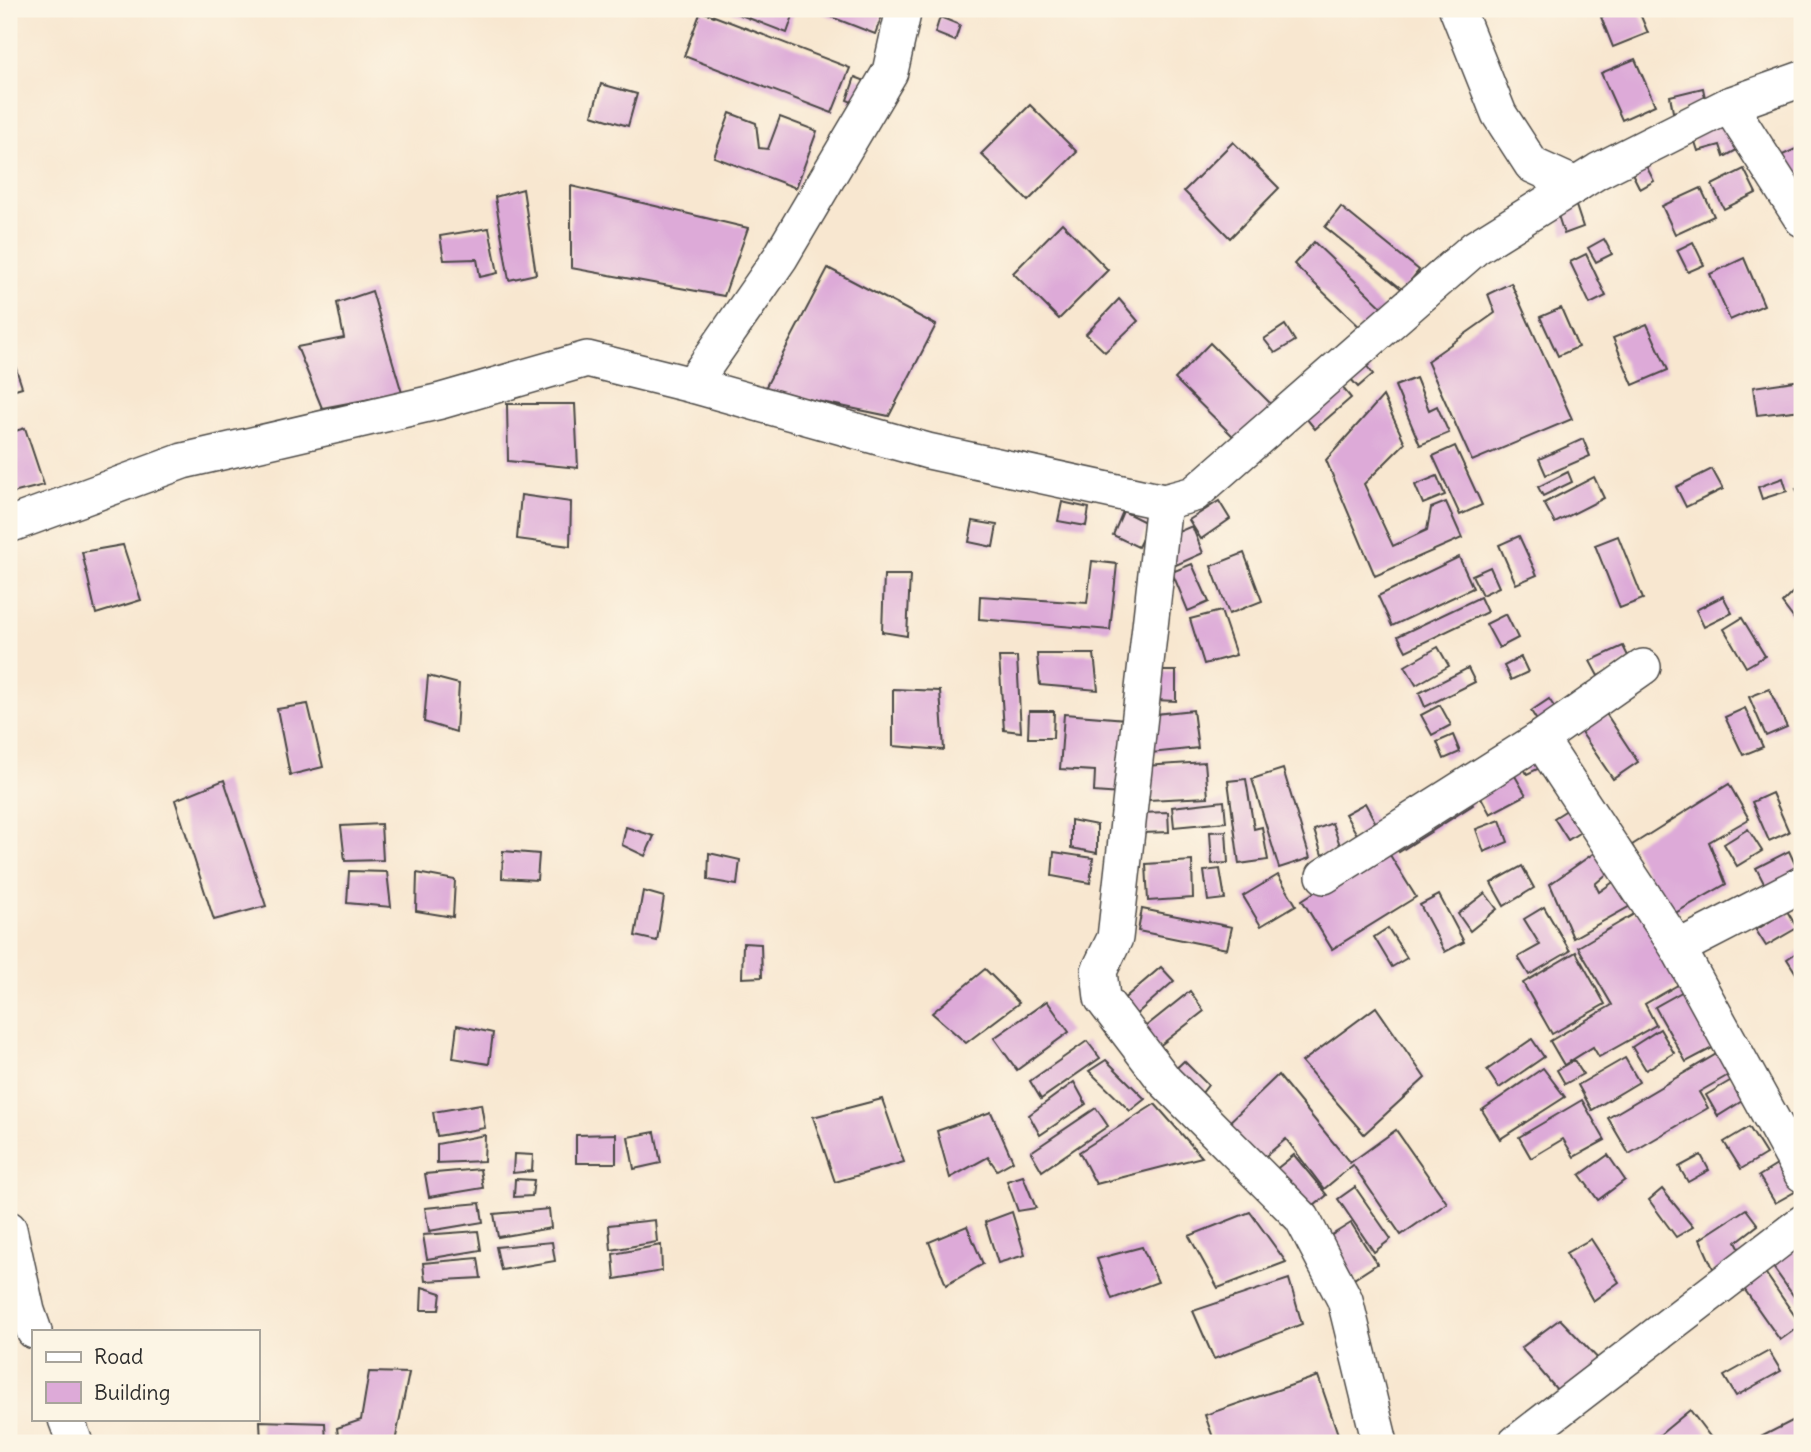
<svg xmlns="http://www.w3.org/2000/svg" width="1811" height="1452" viewBox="0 0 1811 1452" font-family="Delius,sans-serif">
<rect width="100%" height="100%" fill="#fcf5e5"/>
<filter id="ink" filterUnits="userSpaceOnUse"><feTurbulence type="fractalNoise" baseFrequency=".0143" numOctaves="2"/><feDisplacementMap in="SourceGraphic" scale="14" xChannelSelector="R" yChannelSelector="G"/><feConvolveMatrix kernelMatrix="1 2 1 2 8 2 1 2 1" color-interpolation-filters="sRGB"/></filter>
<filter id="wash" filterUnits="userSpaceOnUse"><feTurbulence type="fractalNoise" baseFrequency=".00686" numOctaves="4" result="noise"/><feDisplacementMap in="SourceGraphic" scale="28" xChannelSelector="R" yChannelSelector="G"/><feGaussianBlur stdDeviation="1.57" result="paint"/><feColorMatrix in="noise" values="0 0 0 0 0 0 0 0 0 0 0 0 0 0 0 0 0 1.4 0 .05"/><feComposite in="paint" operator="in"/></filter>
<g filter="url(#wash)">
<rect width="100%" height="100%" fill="#f8e7d0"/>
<g id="blocks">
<g fill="#ddaad8">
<polygon points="725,9 781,9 794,13 787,33"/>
<polygon points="811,9 873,9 883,13 875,34"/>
<polygon points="1620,9 1638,9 1648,33 1613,47 1601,17"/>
<polygon points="701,11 850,68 832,113 684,56"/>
<polygon points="940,17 960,25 955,41 935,33"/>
<polygon points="1635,59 1655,105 1622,120 1601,73"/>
<polygon points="855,77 868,82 859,105 847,100"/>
<polygon points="601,84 637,94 628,126 592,115"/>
<polygon points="1703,88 1706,103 1673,112 1670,96"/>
<polygon points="1030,105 1077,152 1028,201 981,154"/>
<polygon points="730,113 756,123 759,148 768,149 780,117 817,131 796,188 714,157"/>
<polygon points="1731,116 1744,146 1724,157 1720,145 1698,151 1691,129"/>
<polygon points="1233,142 1279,188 1230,238 1184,191"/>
<polygon points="1802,146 1802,172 1786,180 1776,158"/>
<polygon points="1641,156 1654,181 1640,189 1627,163"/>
<polygon points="1744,169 1756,193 1724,209 1712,185"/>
<polygon points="571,186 748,228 724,296 571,268"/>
<polygon points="1701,188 1714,216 1675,234 1662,206"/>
<polygon points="523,189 536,274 509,280 495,197"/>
<polygon points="1575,203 1583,227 1564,234 1556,209"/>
<polygon points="1341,207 1419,270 1403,290 1325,227"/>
<polygon points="1062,223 1108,270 1059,319 1013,273"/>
<polygon points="489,228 498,273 480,277 477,259 444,260 440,236"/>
<polygon points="1604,239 1612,254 1596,262 1588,248"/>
<polygon points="1314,242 1385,310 1365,332 1294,264"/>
<polygon points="1693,242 1704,265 1688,272 1677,250"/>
<polygon points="1586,254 1606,296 1590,304 1570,262"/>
<polygon points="1744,258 1764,305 1730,320 1710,274"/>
<polygon points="828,268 936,325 889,416 764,390"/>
<polygon points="1511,283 1572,419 1472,461 1427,361 1495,313 1488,294"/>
<polygon points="372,291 402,393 322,408 297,347 344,338 337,303"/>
<polygon points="1119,299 1138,321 1105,352 1086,334"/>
<polygon points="1561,308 1578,347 1558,356 1540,317"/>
<polygon points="1647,324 1668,370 1633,385 1613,338"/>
<polygon points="1285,325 1295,341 1275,353 1264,339"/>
<polygon points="1210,343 1277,410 1242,445 1175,379"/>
<polygon points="9,347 22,387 9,391"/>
<polygon points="1358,355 1373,374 1358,387 1342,369"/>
<polygon points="1416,378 1429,410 1437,406 1449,433 1420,445 1395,386"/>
<polygon points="1802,380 1802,410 1757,415 1753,387"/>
<polygon points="1338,382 1351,398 1315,429 1302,413"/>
<polygon points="1383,396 1405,443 1364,484 1393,546 1427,530 1431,508 1446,502 1462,538 1375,576 1326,460"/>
<polygon points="507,404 575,404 578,468 508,461"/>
<polygon points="25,428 44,485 9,494 9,433"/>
<polygon points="1583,439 1590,456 1546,475 1539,459"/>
<polygon points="1455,446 1482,505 1460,515 1433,456"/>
<polygon points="1712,469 1723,489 1686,507 1676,487"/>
<polygon points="1568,472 1572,482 1543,496 1538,487"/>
<polygon points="1437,476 1445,495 1423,504 1415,485"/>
<polygon points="1594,477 1604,498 1555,523 1544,503"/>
<polygon points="1783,478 1787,491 1762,499 1758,487"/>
<polygon points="1802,486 1802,501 1796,489"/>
<polygon points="521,495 571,502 570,546 517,539"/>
<polygon points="1219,501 1230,519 1201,539 1189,520"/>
<polygon points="1062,502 1089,508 1086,526 1058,521"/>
<polygon points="1123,511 1149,524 1138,547 1113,535"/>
<polygon points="973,521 997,525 993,547 969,542"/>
<polygon points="1192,526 1203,553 1176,565 1164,538"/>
<polygon points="1519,536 1537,575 1516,584 1499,545"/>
<polygon points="1618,536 1643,599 1620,608 1595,545"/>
<polygon points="123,545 141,600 96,614 82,552"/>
<polygon points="1244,553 1262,601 1229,614 1211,566"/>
<polygon points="1459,557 1473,588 1392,626 1378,596"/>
<polygon points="1092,561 1117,564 1110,630 979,619 980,596 1087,603"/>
<polygon points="1192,564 1209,602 1188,611 1172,572"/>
<polygon points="1490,567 1499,587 1482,595 1472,575"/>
<polygon points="884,575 910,575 907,636 882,632"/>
<polygon points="1802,583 1802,625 1800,627 1782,603"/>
<polygon points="1723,596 1732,613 1704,627 1696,610"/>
<polygon points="1480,597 1487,612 1406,651 1398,636"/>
<polygon points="1221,611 1236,655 1204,664 1190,619"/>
<polygon points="1506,614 1518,638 1499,648 1486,624"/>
<polygon points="1742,618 1765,656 1746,667 1724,629"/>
<polygon points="1623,646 1630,660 1598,676 1590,661"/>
<polygon points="1438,647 1449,666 1416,685 1405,666"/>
<polygon points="1037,654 1094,654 1098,690 1040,685"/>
<polygon points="999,657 1017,657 1021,732 1004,730"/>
<polygon points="1521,657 1528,672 1511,680 1504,666"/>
<polygon points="1468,668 1475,682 1425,707 1419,693"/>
<polygon points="1155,671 1176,671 1176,701 1155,700"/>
<polygon points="428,676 459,684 456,732 424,722"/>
<polygon points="893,689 940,691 944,750 893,746"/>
<polygon points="1769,689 1787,727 1766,736 1749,697"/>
<polygon points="1549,699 1559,714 1541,727 1531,711"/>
<polygon points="308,704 323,767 290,775 277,709"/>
<polygon points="1440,705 1451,725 1432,735 1421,715"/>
<polygon points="1601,706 1638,762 1613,779 1575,723"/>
<polygon points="1745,708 1763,747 1743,755 1725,717"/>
<polygon points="1193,710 1198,748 1151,753 1146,715"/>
<polygon points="1029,711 1054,711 1053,738 1028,738"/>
<polygon points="1064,714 1126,719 1121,794 1094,792 1095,771 1060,769"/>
<polygon points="1453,735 1460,752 1444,759 1437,742"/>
<polygon points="1518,758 1544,766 1527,774"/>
<polygon points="1205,762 1208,797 1148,800 1145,766"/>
<polygon points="1283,769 1310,858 1279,868 1252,779"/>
<polygon points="1511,769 1526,795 1490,814 1476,788"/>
<polygon points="1246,779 1254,829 1262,827 1268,860 1239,864 1228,781"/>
<polygon points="224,780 266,906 214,920 175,800"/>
<polygon points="1729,784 1749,819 1709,842 1726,884 1668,917 1632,845"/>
<polygon points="1465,792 1473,805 1399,852 1391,839"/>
<polygon points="1772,793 1789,832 1769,841 1752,802"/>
<polygon points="1224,801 1226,822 1174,827 1172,807"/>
<polygon points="1365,803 1378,827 1359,838 1345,814"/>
<polygon points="1575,805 1588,827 1568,840 1554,818"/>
<polygon points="1168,812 1169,832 1142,833 1140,813"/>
<polygon points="1071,820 1097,825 1097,853 1071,848"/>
<polygon points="1500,820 1508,842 1484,852 1476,829"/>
<polygon points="1332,823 1341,848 1322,855 1314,830"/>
<polygon points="381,824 383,860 345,861 341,826"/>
<polygon points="626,827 654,836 645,856 622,845"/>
<polygon points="1748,829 1762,851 1737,866 1724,844"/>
<polygon points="1226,831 1228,863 1212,864 1210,832"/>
<polygon points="1604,846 1615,867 1595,884 1599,892 1619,878 1632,905 1573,938 1550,884"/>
<polygon points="1385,847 1416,897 1332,949 1302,900"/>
<polygon points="503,851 539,854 537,880 502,878"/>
<polygon points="1789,851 1800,875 1768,891 1756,868"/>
<polygon points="1054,852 1093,858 1090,883 1052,876"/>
<polygon points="709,853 740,860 737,885 708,880"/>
<polygon points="1192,861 1193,898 1148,901 1146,864"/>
<polygon points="1522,866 1534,888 1504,906 1491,883"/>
<polygon points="1220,869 1225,899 1208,901 1204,871"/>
<polygon points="349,871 387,872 391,907 347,903"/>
<polygon points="417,873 455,880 453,917 416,911"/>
<polygon points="1278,875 1296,905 1261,926 1243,896"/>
<polygon points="643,891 664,897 657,941 635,936"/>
<polygon points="1485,893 1497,909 1470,931 1458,914"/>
<polygon points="1439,895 1464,942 1445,952 1420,905"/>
<polygon points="1544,907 1570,951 1529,975 1518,957 1540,945 1524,919"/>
<polygon points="1142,909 1232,927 1227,949 1138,931"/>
<polygon points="1641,910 1683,982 1645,1004 1656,1025 1599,1057 1593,1047 1564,1065 1550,1041 1612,1005 1578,947"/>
<polygon points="1787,911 1797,928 1766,946 1756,930"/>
<polygon points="1388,928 1407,958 1392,967 1374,937"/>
<polygon points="743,943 761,944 762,977 742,978"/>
<polygon points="1802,949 1802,976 1799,978 1787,959"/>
<polygon points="1576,952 1605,1004 1552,1034 1523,983"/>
<polygon points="1161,967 1174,981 1125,1024 1113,1008"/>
<polygon points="985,969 1019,1003 966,1043 932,1013"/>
<polygon points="1687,989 1718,1045 1686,1062 1655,1007"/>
<polygon points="1190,991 1204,1011 1149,1054 1135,1035"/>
<polygon points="1047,1001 1069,1032 1017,1070 994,1038"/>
<polygon points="1376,1007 1425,1078 1364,1134 1302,1062"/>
<polygon points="457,1025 493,1033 489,1064 453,1058"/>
<polygon points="1660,1029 1674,1053 1646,1070 1632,1047"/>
<polygon points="1532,1039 1544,1057 1499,1088 1487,1070"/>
<polygon points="1087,1041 1100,1058 1041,1099 1030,1081"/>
<polygon points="1720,1052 1732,1073 1699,1092 1708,1108 1629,1154 1608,1118"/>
<polygon points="1625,1058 1639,1082 1592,1110 1578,1085"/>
<polygon points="1106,1060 1145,1099 1130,1111 1089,1071"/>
<polygon points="1574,1060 1583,1074 1565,1084 1557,1070"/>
<polygon points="1184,1061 1208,1085 1195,1102 1167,1077"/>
<polygon points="1543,1068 1565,1097 1500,1139 1482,1110"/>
<polygon points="1278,1075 1350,1163 1396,1130 1447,1203 1401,1235 1353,1165 1324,1189 1286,1139 1255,1165 1223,1128"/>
<polygon points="1735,1078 1747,1098 1718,1116 1706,1095"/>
<polygon points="1074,1082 1086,1104 1040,1135 1029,1115"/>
<polygon points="882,1099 904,1162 835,1182 813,1117"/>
<polygon points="1582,1100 1605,1140 1574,1157 1563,1139 1531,1158 1519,1137"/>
<polygon points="481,1104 485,1128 437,1136 433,1112"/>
<polygon points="1155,1104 1202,1157 1096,1184 1079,1152"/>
<polygon points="1096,1108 1108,1126 1042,1171 1031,1152"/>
<polygon points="991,1112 1013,1161 997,1170 988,1157 950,1178 937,1131"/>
<polygon points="1749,1127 1766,1154 1741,1169 1724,1142"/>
<polygon points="655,1132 661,1163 634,1169 628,1137"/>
<polygon points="616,1134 616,1163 576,1163 576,1135"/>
<polygon points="485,1135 484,1161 437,1163 437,1144"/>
<polygon points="514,1154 533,1155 532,1171 513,1173"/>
<polygon points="1294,1155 1327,1195 1302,1216 1269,1175"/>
<polygon points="1608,1155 1625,1180 1598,1200 1580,1175"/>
<polygon points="1701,1155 1709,1170 1688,1182 1679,1167"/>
<polygon points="1782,1162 1798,1190 1775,1203 1759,1176"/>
<polygon points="480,1169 483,1188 429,1197 425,1174"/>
<polygon points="1023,1176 1036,1208 1018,1211 1007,1181"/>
<polygon points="515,1179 534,1180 532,1196 514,1197"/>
<polygon points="1355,1187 1391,1239 1374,1252 1338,1199"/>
<polygon points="1662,1189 1693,1227 1676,1237 1649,1200"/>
<polygon points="480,1203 483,1222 429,1231 425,1208"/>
<polygon points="549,1209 551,1228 498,1237 494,1214"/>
<polygon points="1746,1209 1758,1225 1736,1242 1742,1254 1716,1275 1700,1239"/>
<polygon points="1012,1212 1025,1255 998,1263 985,1222"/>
<polygon points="1250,1212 1286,1262 1218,1288 1189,1236"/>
<polygon points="655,1220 657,1242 611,1250 609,1225"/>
<polygon points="1351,1223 1377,1264 1346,1284 1319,1243"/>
<polygon points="967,1226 983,1264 946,1285 929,1242"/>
<polygon points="478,1231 481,1250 427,1259 423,1235"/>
<polygon points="1591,1239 1619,1282 1593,1301 1566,1253"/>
<polygon points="552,1242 555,1261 501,1270 496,1247"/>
<polygon points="661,1245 662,1271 615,1279 613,1254"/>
<polygon points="1792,1246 1802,1259 1802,1299 1798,1302 1770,1263"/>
<polygon points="1142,1247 1158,1282 1112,1299 1097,1259"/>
<polygon points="478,1258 481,1278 425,1281 423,1263"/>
<polygon points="1762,1268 1801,1325 1780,1340 1740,1283"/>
<polygon points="1289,1279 1302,1324 1214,1359 1193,1311"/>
<polygon points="422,1287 441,1293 439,1310 421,1310"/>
<polygon points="1560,1319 1604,1365 1564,1398 1521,1348"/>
<polygon points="1769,1351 1781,1371 1736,1396 1724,1376"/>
<polygon points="369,1372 409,1373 395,1442 339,1443 337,1428 361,1420"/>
<polygon points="1318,1376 1341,1443 1215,1443 1205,1415"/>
<polygon points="1690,1410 1715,1443 1661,1443 1656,1438"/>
<polygon points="1802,1416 1802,1443 1749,1443"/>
<polygon points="260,1421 325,1423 326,1443 261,1443"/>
</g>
</g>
</g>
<g filter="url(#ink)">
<use href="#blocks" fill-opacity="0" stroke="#4a4744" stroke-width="2"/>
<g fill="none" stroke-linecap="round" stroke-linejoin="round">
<g stroke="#4a4744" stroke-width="38">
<g id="minor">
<polyline points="904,9 890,72 780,258 692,385 928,451 1164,502"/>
<polyline points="1457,9 1499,114 1532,165 1576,185"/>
<polyline points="1729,105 1802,219"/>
<polyline points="9,525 183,461 441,401 587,359 692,385"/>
<polyline points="1540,739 1643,667"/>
<polyline points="1324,876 1540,739 1678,948 1802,1174"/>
<polyline points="1678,948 1802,884"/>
<polyline points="9,1229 27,1311 34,1331"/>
<polyline points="66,1419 75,1443"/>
<polyline points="1380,1443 1345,1300 1302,1218 1165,1081 1102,998 1099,971 1115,938 1164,502 1194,494 1475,248 1598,171 1729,105 1802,79"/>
<polyline points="1516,1443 1802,1223"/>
</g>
</g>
<use href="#minor" stroke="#fff" stroke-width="35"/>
</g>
</g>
<rect width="1811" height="1452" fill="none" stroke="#fcf5e5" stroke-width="35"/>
<rect x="32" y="1330" width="228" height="91" fill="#fcf5e5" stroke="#a8a49b" stroke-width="2"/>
<rect x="46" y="1352" width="35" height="10" fill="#ffffff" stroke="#a8a49b" stroke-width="2"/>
<text x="94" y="1364" font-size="21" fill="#2b2b2b">Road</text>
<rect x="46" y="1382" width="35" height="21" fill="#ddaad8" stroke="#a8a49b" stroke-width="2"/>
<text x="94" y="1400" font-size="21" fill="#2b2b2b">Building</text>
</svg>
